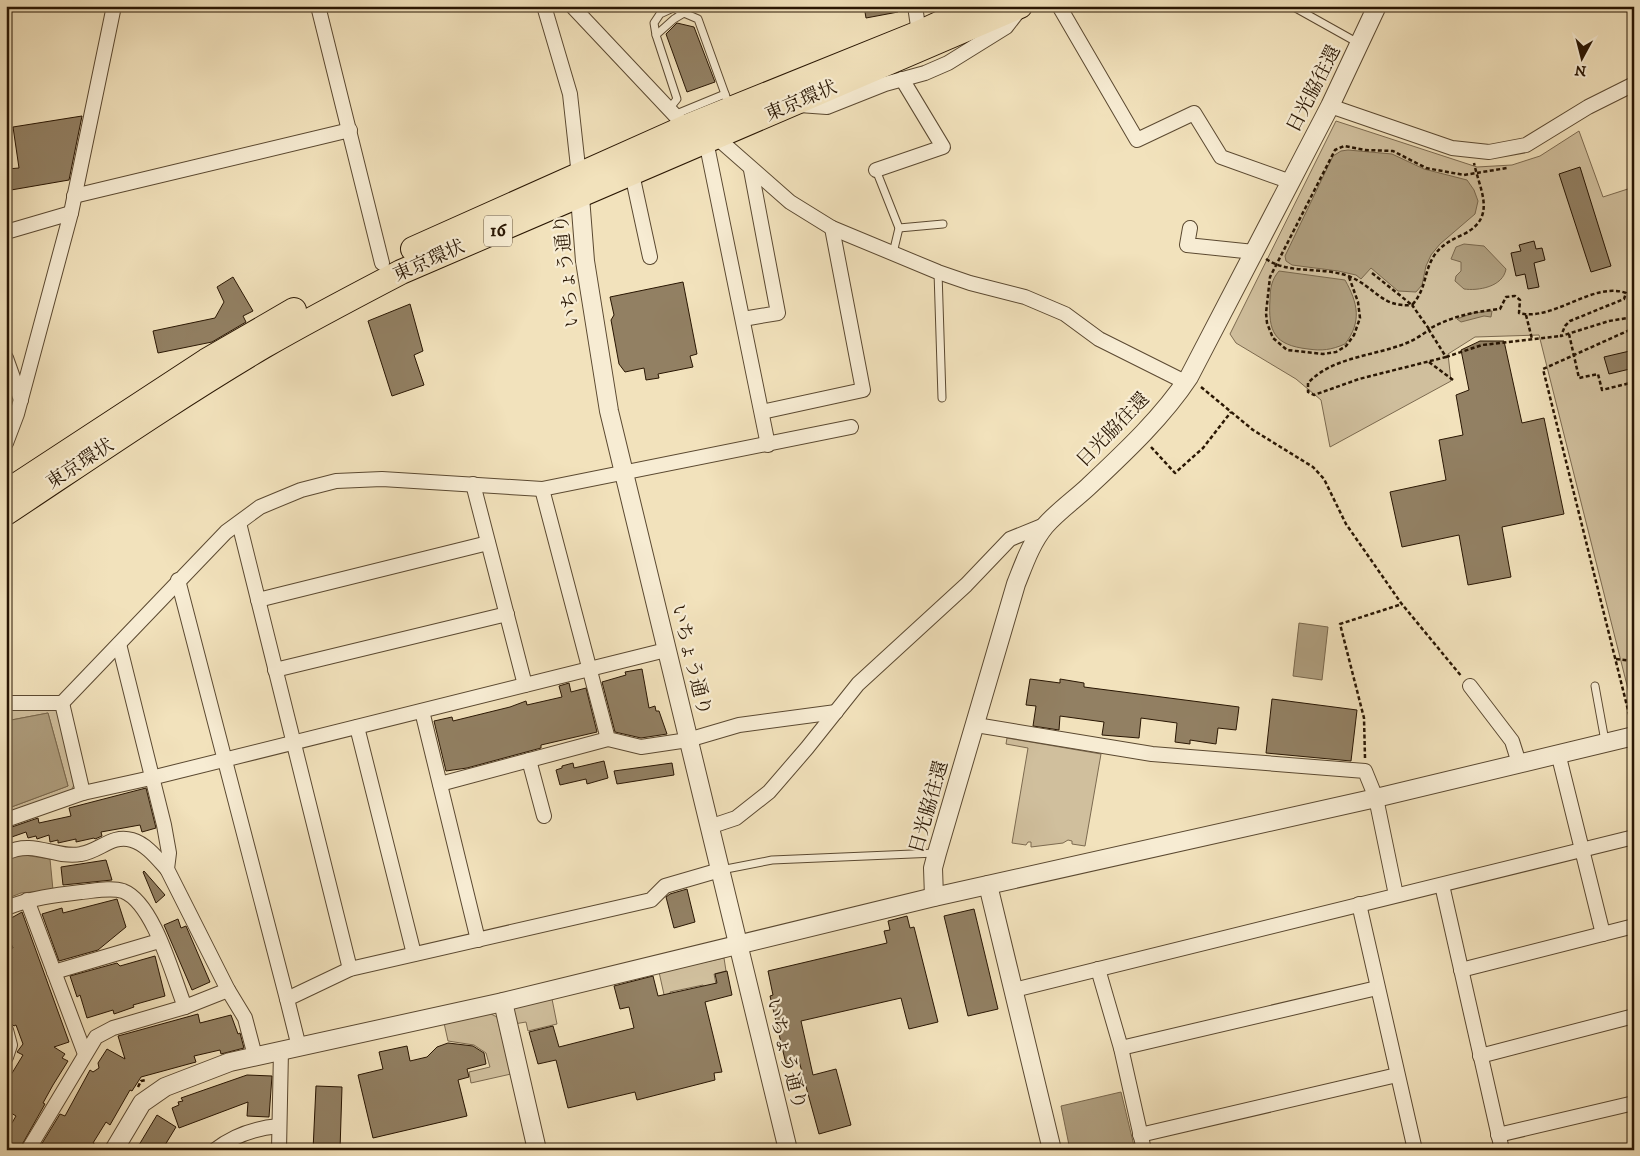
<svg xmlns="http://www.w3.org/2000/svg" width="1640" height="1156" viewBox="0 0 1640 1156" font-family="'IM FELL DW Pica','Noto Serif JP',serif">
<rect width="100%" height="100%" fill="#f2e2bc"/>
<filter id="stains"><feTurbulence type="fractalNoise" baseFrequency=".004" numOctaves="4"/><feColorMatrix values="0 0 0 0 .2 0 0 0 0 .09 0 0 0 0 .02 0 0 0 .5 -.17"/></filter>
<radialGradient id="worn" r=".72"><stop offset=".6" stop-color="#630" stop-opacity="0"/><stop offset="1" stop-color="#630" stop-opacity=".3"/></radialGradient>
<g fill="#d0bf9d" stroke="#7c6a50">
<polygon points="1336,121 1477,167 1512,165 1540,156 1579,131 1603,197 1634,187 1634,713 1539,335 1475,337 1448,354 1451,381 1330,447 1321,400 1296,379 1236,343 1230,334"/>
<polygon points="6,707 53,707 57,710 74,785 71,791 6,814 6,809 68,786 48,713 6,721"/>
<polygon points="1007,738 1101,754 1085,846 1072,844 1072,841 1068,840 1063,843 1031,847 1031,842 1028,842 1026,845 1012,843 1028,748 1006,744"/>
<polygon points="724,958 726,971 714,974 717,989 705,991 703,985 670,992 675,1016 669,1017 659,972"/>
<polygon points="552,999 557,1024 528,1031 526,1022 514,1024 512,1014 515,1007"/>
<polygon points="489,1013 497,1017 511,1074 471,1083 469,1072 490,1067 486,1053 474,1045 448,1041 444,1023"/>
</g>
<g fill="#ae9d7d" stroke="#79674c">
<polygon points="1348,150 1392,154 1424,169 1467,180 1474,190 1478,201 1475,214 1440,244 1431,255 1426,266 1422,285 1416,292 1398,291 1371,268 1361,279 1356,275 1338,271 1292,265 1286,261 1285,256 1333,156 1341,151"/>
<path d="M1464,244L1484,246L1506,269C1503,287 1478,291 1464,289L1455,281L1456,276L1461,271V262L1451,259L1456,247Z"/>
<path d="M1279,271L1345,280C1358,303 1362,322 1345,344C1331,350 1322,351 1308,349C1274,345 1268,332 1270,299C1270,288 1272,279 1279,271Z"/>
<polygon points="1492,311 1491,317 1484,316 1461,322 1457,319 1473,313"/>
<polygon points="1299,623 1328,627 1322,680 1293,676"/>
<polygon points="48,713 68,786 6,809 6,721"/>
<polygon points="18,854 50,859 53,890 21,893 6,899 6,859"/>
<polygon points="1121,1092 1135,1150 1070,1150 1061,1106"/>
</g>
<g fill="#928063" stroke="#291603">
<polygon points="864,6 898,6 898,12 866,18"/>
<polygon points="677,23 694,27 715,82 687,92 666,34"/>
<polygon points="82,116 69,180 11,190 7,169 19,168 13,127"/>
<polygon points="1580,167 1611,266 1591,272 1559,174"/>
<polygon points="1534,241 1536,249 1542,248 1545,260 1534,263 1539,287 1528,289 1525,274 1516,276 1511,253 1521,251 1519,245"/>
<polygon points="233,277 253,311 243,316 246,322 212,342 158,353 153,331 215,318 224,302 217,287"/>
<polygon points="683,282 697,354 690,356 693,367 658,374 659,378 646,380 644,368 625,372 619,364 611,320 614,315 610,297"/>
<polygon points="410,304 423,351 414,355 424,385 392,396 368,321"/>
<polygon points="1480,341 1504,341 1522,423 1544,418 1564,514 1502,527 1511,577 1468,585 1459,535 1402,547 1390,492 1446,480 1439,440 1463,435 1456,395 1469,390 1461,350"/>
<polygon points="1634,350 1634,368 1609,374 1604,357"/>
<polygon points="642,669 649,708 655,706 656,711 659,711 667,734 641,738 615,732 602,682 626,675 625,672"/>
<polygon points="1030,679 1060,683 1060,679 1084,683 1084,687 1239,707 1236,730 1218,728 1216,744 1190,740 1190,744 1175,742 1177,723 1141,718 1139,738 1102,735 1104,722 1060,716 1059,730 1033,726 1036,706 1026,705"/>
<polygon points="569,683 571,692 586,688 597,732 541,745 541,748 467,768 446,771 434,721 452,717 453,721 510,707 526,701 527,705 562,697 559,686"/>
<polygon points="1272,699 1357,710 1351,761 1266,753"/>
<polygon points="604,761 608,778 587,784 586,779 560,785 556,770 562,768 562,766 573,763 574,768"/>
<polygon points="672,763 674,775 617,784 614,771"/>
<polygon points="146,788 156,828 142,832 140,825 101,832 102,836 95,839 94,838 76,842 76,839 58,843 58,840 50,842 49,835 37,839 36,836 28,838 26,832 6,839 6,829 38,818 39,823 71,816 69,808"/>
<polygon points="106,860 112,880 63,885 61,867"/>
<polygon points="144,871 165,895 156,903 143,872"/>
<polygon points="687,889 695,922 674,928 666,897 670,894"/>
<polygon points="117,899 126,927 98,950 59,961 42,914 62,908 63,913"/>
<polygon points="974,909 998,1009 968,1016 944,916"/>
<polygon points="22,912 69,1042 54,1047 65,1054 62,1058 68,1061 53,1085 43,1103 45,1104 19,1150 6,1150 6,1133 16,1116 6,1110 6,1083 23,1055 17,1052 23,1044 16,1025 14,1026 9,1022 6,1014 6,950 13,948 6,932 6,921"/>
<polygon points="907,916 910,928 914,927 938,1022 909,1029 901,998 801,1021 813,1075 836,1069 851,1125 819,1134 799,1061 786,1064 770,996 773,995 768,971 887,943 884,931 890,930 888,921"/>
<polygon points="178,919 181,928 186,926 210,982 192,990 164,925"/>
<polygon points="155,956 165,996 133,1005 134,1007 114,1014 113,1010 87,1018 80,995 77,997 70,976 117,963 120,966"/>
<polygon points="727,971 732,995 705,1002 722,1072 714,1073 715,1080 637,1100 635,1092 568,1108 556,1060 538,1064 529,1032 553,1026 559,1047 634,1028 629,1007 620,1009 614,986 653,976 658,996 717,983 715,974"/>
<polygon points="198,1014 200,1023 231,1015 238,1034 240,1033 244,1048 221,1054 220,1050 194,1056 196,1062 141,1077 132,1091 130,1090 110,1125 106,1122 93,1143 103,1150 38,1150 60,1114 65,1116 90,1070 93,1072 99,1068 98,1063 107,1049 125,1059 118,1036"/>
<polygon points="448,1043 473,1046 484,1053 486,1064 467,1069 469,1077 458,1080 467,1116 373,1138 358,1075 383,1069 379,1052 407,1046 410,1061 427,1057 437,1047"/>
<polygon points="247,1075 272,1076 269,1117 247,1116 248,1102 179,1128 172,1108 179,1105 178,1102 183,1101 181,1098"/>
<polygon points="316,1086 342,1087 340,1150 313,1150"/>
<polygon points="157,1115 176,1127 162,1150 136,1150"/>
</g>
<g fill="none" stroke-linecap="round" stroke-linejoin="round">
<g stroke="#5b4931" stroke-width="9">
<g id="service">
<polyline points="1292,6 1360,44"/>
<polyline points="656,35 654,23 660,14 673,8 684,13"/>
<polyline points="669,109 677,99 656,35 674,19 684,13 698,19 729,105"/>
<polyline points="674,115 725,94"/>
<polyline points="876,170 899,228 893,253"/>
<polyline points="899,228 943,224"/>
<polyline points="938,272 942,398"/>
<polyline points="1595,686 1605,741"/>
<polyline points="721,870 772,860 936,853"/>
</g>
</g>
<g stroke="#5b4931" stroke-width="16">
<g id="minor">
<polyline points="318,6 382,263"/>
<polyline points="544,6 570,94 579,176"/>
<polyline points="572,6 686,127"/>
<polyline points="915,6 919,33"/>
<polyline points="1059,6 1137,140 1194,113 1221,157 1291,182"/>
<polyline points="799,105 827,107 885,84 925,73 948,63 1006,27 1020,9"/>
<polyline points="1330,106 1452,148 1489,152 1526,145 1588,107 1634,84"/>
<polyline points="716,137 790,202 832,228 938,272 970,283 1025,297 1065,314 1099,339 1185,382"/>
<polyline points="706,141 768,445"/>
<polyline points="876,170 943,147 902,79"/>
<polyline points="632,174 650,257"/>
<polyline points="74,196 350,130"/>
<polyline points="1190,228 1187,245 1254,252"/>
<polyline points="6,232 71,213"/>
<polyline points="743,319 778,313 751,170"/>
<polyline points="6,358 21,400"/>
<polyline points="762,412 863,390 832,228"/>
<polyline points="6,443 17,414 71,213 114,6"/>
<polyline points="473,484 525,685"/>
<polyline points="542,489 608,739 641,747 688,740 739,725 836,712"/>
<polyline points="239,523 350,969"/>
<polyline points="178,580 287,999"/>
<polyline points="258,600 488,543"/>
<polyline points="119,644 164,825 169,853 167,869 228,990 245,1018 255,1056"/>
<polyline points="275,670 507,614"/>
<polyline points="1470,686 1512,741 1519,763"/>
<polyline points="6,703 62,703 226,532 260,507 301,490 336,481 382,479 542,489 851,427"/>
<polyline points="62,703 83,793"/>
<polyline points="422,711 478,940"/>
<polyline points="976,725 1152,754 1365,771 1376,798 1396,895"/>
<polyline points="357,727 414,954"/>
<polyline points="1558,753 1603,934"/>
<polyline points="529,760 544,816"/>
<polyline points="440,784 608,739"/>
<polyline points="6,820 83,793 151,778 666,650"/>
<polyline points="709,827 736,818 769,792 807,748 858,684 966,585 1010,539 1047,524"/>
<path d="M6,853C34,839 55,859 81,854C100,851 112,834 132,840C146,844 157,858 167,869"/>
<polyline points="1442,885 1502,1150"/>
<polyline points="27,900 85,1054"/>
<polyline points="1359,904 1415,1150"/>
<path d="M6,908C31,898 55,895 81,892C93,891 111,887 123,891C154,903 173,977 185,1007"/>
<polyline points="1098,969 1121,1048 1144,1150"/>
<polyline points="1461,970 1634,926"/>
<polyline points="54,972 159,941"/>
<polyline points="1014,990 1634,837"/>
<polyline points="6,1030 10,1045 6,1057"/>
<polyline points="299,1047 287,999 350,969 651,900 665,886 720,870"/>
<polyline points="1121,1048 1377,988"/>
<polyline points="1480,1056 1634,1016"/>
<polyline points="1140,1135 1397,1075"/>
<polyline points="1498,1135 1634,1103"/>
<polyline points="28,1150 96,1037 113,1028 185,1007 228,990"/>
<path d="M215,1150C234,1135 256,1128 279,1126"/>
<polyline points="279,1150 281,1050"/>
</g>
</g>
<g stroke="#5b4931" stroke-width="20">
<g id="tertiary">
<polyline points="579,184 585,261 609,411 788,1150"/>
<polyline points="988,885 1052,1150"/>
<path d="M934,897L933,868L937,853L1016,584C1024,564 1031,543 1045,526C1057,512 1074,500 1088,487C1123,454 1162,418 1189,377L1330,106L1377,6"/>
<polyline points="503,1002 537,1150"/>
<polyline points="114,1150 142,1103 165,1087 230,1062 503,1002 934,897 1376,798 1634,736"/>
</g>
</g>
<g stroke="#291603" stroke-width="26">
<g id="trunk">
<polyline points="413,249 686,127 919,33 977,6"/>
<polyline points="6,492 206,361 294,310"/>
<path d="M6,513C92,456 176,398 264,346C309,320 355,296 401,272L1020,6"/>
</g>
</g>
<g stroke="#291603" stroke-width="2.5" stroke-dasharray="4 2.5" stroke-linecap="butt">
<path d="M1266,259C1290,275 1321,266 1348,276C1375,286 1381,308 1412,305L1429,329C1453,316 1472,312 1500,309L1506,297L1515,296L1520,300L1519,313C1553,322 1593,281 1626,293L1624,299L1570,321L1565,326L1561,336L1609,321L1634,317"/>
<path d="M1372,273L1412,305C1428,287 1423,270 1436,253C1443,244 1453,239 1464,234C1497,217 1480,191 1474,163"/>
<polyline points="1349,277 1358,302 1360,318 1354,335 1346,346 1336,352 1323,354 1287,350 1273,338 1267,323 1266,313 1270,277 1335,150 1344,146 1365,150 1393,151 1426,168 1464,175 1507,168"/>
<polyline points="1526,315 1532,339"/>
<path d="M1429,329V330L1446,357L1359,379L1314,395L1308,392V383C1333,356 1377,356 1409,342C1416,339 1423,334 1429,330"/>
<polyline points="1569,334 1579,378 1598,374 1602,390 1634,382"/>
<polyline points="1446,357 1482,345 1561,336"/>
<polyline points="1429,362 1453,380"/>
<polyline points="1201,387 1253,430 1313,467 1324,479 1346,524 1401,603 1462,677"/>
<polyline points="1151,447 1175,473 1203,448 1231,412"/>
<polyline points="1616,659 1634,661"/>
<polyline points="1631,722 1543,369 1634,328"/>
<polyline points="1365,758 1364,718 1340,624 1402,604"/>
<polyline points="138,1087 141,1081 146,1080"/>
</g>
<use href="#service" stroke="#f7ecd3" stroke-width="7"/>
<use href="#minor" stroke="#f7ecd3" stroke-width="14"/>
<use href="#tertiary" stroke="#f7ecd3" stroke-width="18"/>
<use href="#trunk" stroke="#f2e2bc" stroke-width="24"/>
</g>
<g text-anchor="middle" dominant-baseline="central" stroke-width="4.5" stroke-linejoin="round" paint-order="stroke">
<rect fill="#f7ecd3" stroke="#675641" stroke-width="1" x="484" y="215.5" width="28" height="31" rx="4"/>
<g font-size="18" font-weight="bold" fill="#291603">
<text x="498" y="231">16</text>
</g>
<g font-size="19" fill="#291603" stroke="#f7ecd3">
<text transform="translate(1314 89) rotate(-63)">日光脇往還</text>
<text transform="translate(801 101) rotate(-23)">東京環状</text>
<text transform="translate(429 261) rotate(-24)">東京環状</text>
<text transform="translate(567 271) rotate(-96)">いちょう通り</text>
<text transform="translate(1113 430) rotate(-46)">日光脇往還</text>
<text transform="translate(80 464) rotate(-33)">東京環状</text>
<text transform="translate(691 660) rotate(76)">いちょう通り</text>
<text transform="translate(929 807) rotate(-74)">日光脇往還</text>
<text transform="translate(786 1054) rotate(76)">いちょう通り</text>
</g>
</g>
<rect width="1640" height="1156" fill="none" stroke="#f2e2bc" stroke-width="25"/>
<rect x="8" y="8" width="1625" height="1141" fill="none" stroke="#291603" stroke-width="2.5"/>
<rect x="12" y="12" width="1615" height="1131" fill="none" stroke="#291603"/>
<g transform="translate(1582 58) rotate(187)" stroke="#f7ecd3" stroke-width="4" paint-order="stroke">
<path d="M0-4L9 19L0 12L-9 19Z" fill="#291603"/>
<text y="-8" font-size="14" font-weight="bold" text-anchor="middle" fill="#291603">N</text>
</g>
<rect width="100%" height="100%" filter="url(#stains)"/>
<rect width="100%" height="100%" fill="url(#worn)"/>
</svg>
